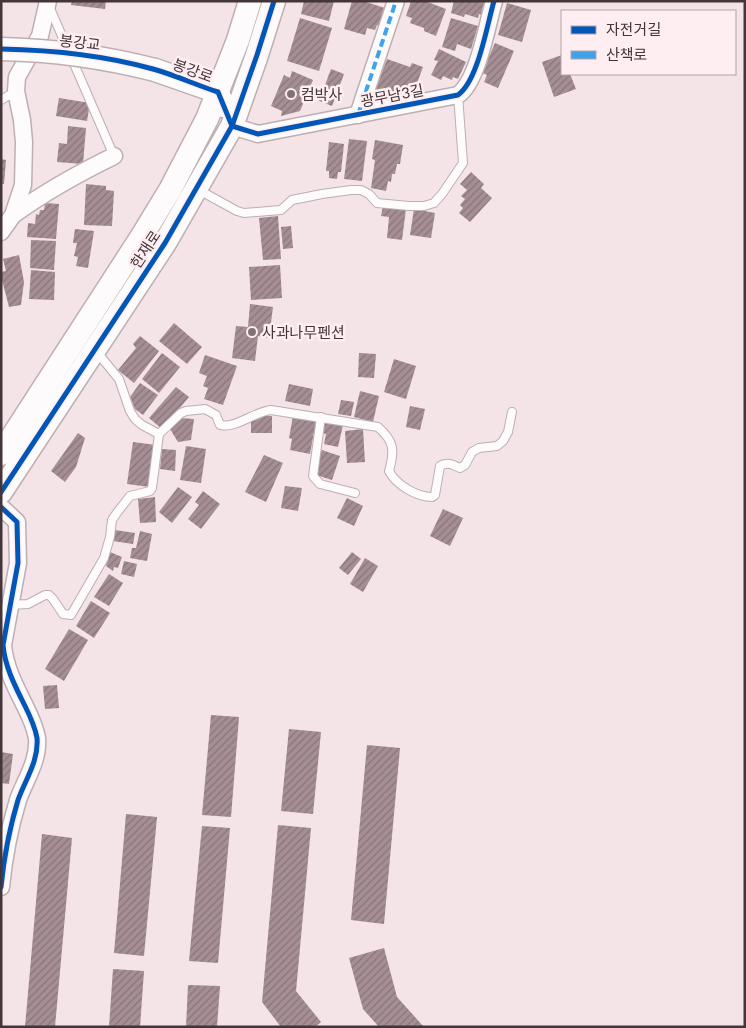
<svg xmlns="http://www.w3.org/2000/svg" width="746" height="1028" viewBox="0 0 746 1028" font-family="Lato,'Noto Sans KR',sans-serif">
<defs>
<pattern id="building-hatch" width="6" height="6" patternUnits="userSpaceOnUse" patternTransform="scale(1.25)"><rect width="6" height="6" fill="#a68e95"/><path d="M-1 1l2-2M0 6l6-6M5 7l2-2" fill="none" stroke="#89757b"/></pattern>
</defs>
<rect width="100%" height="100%" fill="#f4e3e7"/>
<g fill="url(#building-hatch)">
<polygon points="72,1 106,1 105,9 71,5"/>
<polygon points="304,1 334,1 329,21 301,14"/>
<polygon points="352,1 363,1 388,9 383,27 377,25 375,30 367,28 365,35 344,29"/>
<polygon points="411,1 425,1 446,9 436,36 424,31 424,28 410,23 412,18 406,16"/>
<polygon points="454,1 488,1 483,15 479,14 478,18 465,14 464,17 451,13"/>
<polygon points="507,3 531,10 522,42 498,35"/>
<polygon points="300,18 332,28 319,71 287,61"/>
<polygon points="451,18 478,26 471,49 457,44 455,51 442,47"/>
<polygon points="495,43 514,51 498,88 484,82 487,75 482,73"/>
<polygon points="439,49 466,62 458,79 453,77 452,80 443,76 441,80 431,75 438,61 434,60"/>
<polygon points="562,55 562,74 570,74 576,89 554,97 542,62"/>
<polygon points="387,59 410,67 412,63 423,67 413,94 381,104 376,88"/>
<polygon points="331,69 344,74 332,106 319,101"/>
<polygon points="292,71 313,80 300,111 281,116 282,111 271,106 284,75 290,78"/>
<polygon points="59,98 90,103 87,121 56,116"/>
<polygon points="68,126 86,128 83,164 57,162 59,143 67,144"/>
<polygon points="349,139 367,141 362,181 344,179"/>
<polygon points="375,140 403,145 400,164 397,164 395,174 392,174 391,182 388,181 386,191 371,188 375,160 372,159"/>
<polygon points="329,142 344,144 341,172 338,172 337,179 329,178 329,171 326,171"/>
<polygon points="1,159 6,160 4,184 1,184"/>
<polygon points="471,172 484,184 481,188 492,198 470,222 459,213 463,208 460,205 465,199 461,196 467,190 460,184"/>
<polygon points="86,184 106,186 106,190 114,191 112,226 84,225"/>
<polygon points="45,203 59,204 56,239 27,237 28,223 35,224 36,214 39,215 40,210 44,210"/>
<polygon points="383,206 406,209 402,240 387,238 389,217 381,216"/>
<polygon points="414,209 435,213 431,238 410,235"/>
<polygon points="278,216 281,259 263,260 259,218"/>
<polygon points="291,226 293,248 283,249 281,227"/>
<polygon points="75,229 94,231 88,268 76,266 78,257 74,256 77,243 73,243"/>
<polygon points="31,240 56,241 54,270 30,268"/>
<polygon points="19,255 24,282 21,305 9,307 1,276 1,272 6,271 3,259"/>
<polygon points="280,265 282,298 251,300 249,267"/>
<polygon points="31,270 55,272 54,300 29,299"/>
<polygon points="250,304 273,307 269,338 258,336 255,361 232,358 236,326 248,327"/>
<polygon points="174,323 202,347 187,364 159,341"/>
<polygon points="140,336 159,351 134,383 118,370 136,348 133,344"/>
<polygon points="162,353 180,367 159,393 142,379"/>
<polygon points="359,353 376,354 374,378 358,377"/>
<polygon points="205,355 237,366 223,405 204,399 208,388 203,386 207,376 199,373"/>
<polygon points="394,359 416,366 406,399 384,392"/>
<polygon points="140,383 158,395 143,415 135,409 130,397"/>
<polygon points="289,384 313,389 310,406 285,401"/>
<polygon points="176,387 189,397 162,429 149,418"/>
<polygon points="360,391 379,396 373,422 354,417"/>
<polygon points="341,400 354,402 351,416 338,414"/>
<polygon points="410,406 425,409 420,430 406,427"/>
<polygon points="255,416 272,416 272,433 251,433 251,419"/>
<polygon points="293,416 316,421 310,454 290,450 292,439 289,438"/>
<polygon points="181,418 194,419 191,440 178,442 170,429"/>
<polygon points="324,421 343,425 338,447 324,444 326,434 322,433"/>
<polygon points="363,429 365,462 347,463 345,431"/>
<polygon points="78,433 85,438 76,467 65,482 51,471"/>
<polygon points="133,442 156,445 150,487 127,484"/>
<polygon points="186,446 206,449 201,483 180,480"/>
<polygon points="162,449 176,450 175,471 160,469"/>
<polygon points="322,450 340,456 332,480 316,475 318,470 315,469"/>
<polygon points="264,455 283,463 266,502 245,492"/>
<polygon points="285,486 302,488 298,511 281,508"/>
<polygon points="178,487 192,497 172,523 159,512"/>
<polygon points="203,491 220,504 201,529 188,519 199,505 195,502"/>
<polygon points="155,497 156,522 140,523 138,499"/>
<polygon points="347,498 363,506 354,526 337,518"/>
<polygon points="443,509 463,518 450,546 430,536"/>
<polygon points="115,530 135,533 133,544 113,541"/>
<polygon points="140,531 152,534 147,561 130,558 132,548 136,548"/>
<polygon points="110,552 122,557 118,568 114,567 113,571 106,566"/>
<polygon points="352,552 361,559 348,575 339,568"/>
<polygon points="365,558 378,566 363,592 350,584"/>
<polygon points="124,561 137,564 134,577 121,574"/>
<polygon points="109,574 123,583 109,606 94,597"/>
<polygon points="91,601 110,613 94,638 76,626"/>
<polygon points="69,629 88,640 64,681 45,669"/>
<polygon points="57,685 59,708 45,709 43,686"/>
<polygon points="211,715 239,717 231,817 202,815"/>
<polygon points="289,729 321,732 313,814 281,811"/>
<polygon points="367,745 400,748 384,924 351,920"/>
<polygon points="1,752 13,754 9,784 1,783"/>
<polygon points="126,814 157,817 144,956 114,953"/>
<polygon points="278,825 311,828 296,991 321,1022 315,1027 281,1027 262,1002"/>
<polygon points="202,826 230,828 218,963 189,961"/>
<polygon points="42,834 72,838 55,1027 25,1027"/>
<polygon points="384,948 397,997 424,1027 379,1027 363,1009 349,958"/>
<polygon points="113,969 144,971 140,1027 109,1027"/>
<polygon points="188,985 220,986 217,1027 186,1027"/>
</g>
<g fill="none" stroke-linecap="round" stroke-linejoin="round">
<g stroke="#bdafb2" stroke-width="10">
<g id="lane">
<polyline points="49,6 114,156"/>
<polyline points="1,100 16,91"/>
<polyline points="197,189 237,211 244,213 281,210 292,200 322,194 351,190 361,190 369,194 377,203 409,206 424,206 434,203 442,194 463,163 458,95"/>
<polyline points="321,417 313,476 320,484 355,493"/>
<path d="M159,434L181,413L186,411L205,409L216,415L220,425C235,429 254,412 271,410L378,427C394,441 395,450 389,471C396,485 417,497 432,497L435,495L440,466C447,461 453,465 460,468L465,465L472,452L479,448L497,446L503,441L508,432L512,412"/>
<polyline points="9,605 28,604 45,595 49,595 53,599 63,614 71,615 104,558 110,537 112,520 116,514 130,496 150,491 152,488 159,434 142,425 135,419 130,411 119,379 96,351"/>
</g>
</g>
<g stroke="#bdafb2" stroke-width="19">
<g id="street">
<polyline points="358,115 396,1"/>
<path d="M232,126L258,134L458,95C478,81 487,25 494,1"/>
<path d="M13,215C45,192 79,173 114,156"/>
<polyline points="1,232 13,215 23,185 24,142 22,120 16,91 17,77 40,36 48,1"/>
<path d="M1,507L17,522L18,563L3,645C5,667 15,686 25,706C30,716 35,727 37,738C39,761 25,780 18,800C9,830 4,856 1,887"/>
</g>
</g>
<g stroke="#bdafb2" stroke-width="25">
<g id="secondary">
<polyline points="155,70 218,92 223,106"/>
<polyline points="1,454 142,236 170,190 207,119 238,40 250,1"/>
<polyline points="1,492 165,243 232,126 257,55 274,1"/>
</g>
</g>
<use href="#lane" stroke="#fdfbfb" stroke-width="8"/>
<use href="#street" stroke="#fdfbfb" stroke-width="16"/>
<use href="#secondary" stroke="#fdfbfb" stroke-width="22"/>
<g stroke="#bdafb2" stroke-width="25" stroke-linecap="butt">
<path id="secondary-bridge" d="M1,49C54,50 104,57 155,70"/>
</g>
<use href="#secondary-bridge" stroke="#fdfbfb" stroke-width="22"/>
<polyline stroke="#3fa3ec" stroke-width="4" stroke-dasharray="8 4" stroke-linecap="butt" points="358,115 396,1"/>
<g stroke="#feeef1" stroke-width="8">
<g id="cycleway">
<path d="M1,49C53,50 103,55 153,69C175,75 196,85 218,92L232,126L258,134L458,95C478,81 487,25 494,1"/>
<polyline points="1,492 165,243 232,126 257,55 274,1"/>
<path d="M1,507L17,522L18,563L3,645C5,667 15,686 25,706C30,716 35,727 37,738C39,761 25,780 18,800C9,830 4,856 1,887"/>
</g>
</g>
<use href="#cycleway" stroke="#0057b8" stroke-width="5"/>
</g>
<g fill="#817275" stroke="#feeef1" stroke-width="2">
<circle cx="291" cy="94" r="5"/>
<circle cx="252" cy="332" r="5"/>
</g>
<g text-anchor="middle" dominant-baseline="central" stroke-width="5" stroke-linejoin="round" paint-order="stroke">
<g font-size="15" fill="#433538" stroke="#feeef1">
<text transform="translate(80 42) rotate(7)">봉강교</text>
<text transform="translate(193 70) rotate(20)">봉강로</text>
<text transform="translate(392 95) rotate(-11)">광무남3길</text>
<text transform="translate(145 249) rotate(-57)">한재로</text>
</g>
<g font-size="15" fill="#433538" stroke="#feeef1" text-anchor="start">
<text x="301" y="94">컴박사</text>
<text x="262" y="332">사과나무펜션</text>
</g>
</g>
<rect width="746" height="1028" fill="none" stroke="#433538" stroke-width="5"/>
<rect x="561" y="10" width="175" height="65" fill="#feeef1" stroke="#b3a4a7"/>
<rect x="571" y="26" width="25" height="8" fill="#0057b8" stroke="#b3a4a7"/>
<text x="606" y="35" font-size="15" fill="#433538">자전거길</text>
<rect x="571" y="51" width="25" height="8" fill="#3fa3ec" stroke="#b3a4a7"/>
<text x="606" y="60" font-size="15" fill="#433538">산책로</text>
</svg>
